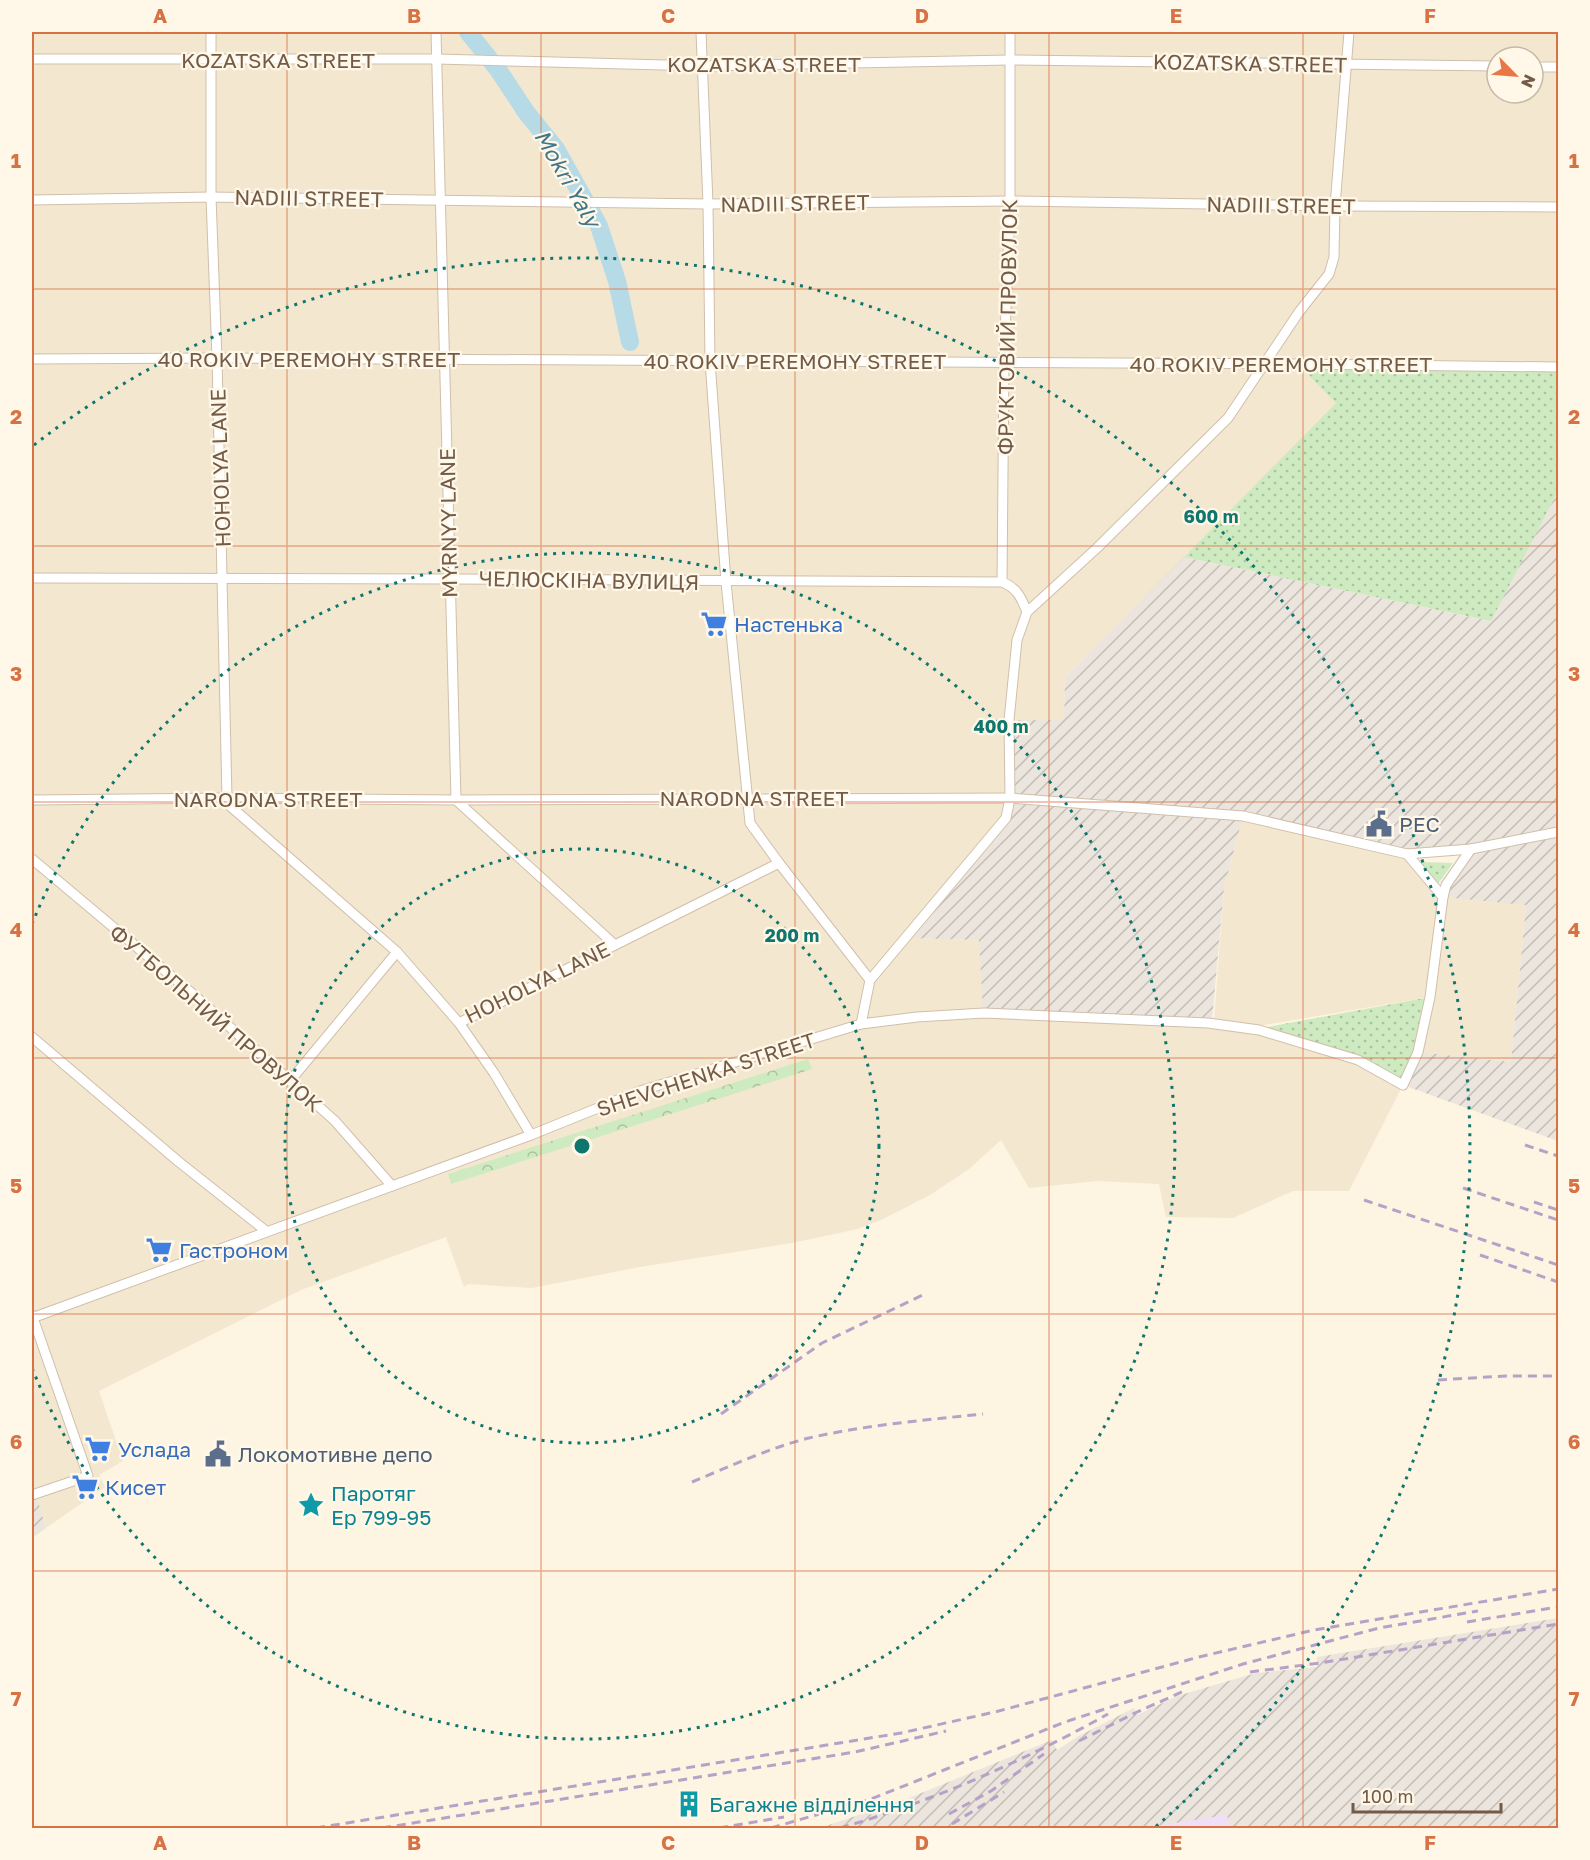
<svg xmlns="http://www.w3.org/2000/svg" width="1590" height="1860" viewBox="0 0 1590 1860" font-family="'Golos Text',sans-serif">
<defs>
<pattern id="industrial-furrows" width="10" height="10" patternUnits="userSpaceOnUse" patternTransform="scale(1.5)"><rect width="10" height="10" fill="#ebe5dd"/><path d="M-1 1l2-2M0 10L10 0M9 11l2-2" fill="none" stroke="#c3bdb5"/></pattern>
<pattern id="grass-dots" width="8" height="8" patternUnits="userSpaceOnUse" patternTransform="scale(1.5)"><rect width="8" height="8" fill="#ceeac0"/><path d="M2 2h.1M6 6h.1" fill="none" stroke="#acc19e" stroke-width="1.8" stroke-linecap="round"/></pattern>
<pattern id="forest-crowns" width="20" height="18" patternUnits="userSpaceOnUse" patternTransform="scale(1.5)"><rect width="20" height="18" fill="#ceeac0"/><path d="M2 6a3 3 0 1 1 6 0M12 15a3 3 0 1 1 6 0" fill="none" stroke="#acc19e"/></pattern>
</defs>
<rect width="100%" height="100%" fill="#fdf4e2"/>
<g fill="#f4e7d0" fill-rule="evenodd">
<path d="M32,32H1558V367L1297,365L1337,403L1065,677L1064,720L1006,818L907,938L979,940L984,1011L1212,1022L1358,1060L1403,1085L1349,1191H1293L1233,1218L1166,1217L1159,1184L1097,1181L1029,1188L1001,1140L969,1169L930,1195L883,1219L858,1229L792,1243L640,1267L532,1288L468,1284L464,1287L446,1237L301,1290L99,1391L123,1461L99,1475L105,1487L46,1528L36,1494L32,1495ZM1497,57H1533V93H1497Z"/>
<polygon points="1243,816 1407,854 1443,897 1526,904 1511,1062 1418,1052 1429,997 1259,1026 1214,1020 1224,888"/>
</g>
<g fill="url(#industrial-furrows)">
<polygon points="1558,491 1558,1141 1403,1085 1418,1052 1511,1062 1526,905 1443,897 1470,850 1407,854 1243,816 1224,888 1212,1021 1083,1012 983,1011 979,940 906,938 1006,818 1009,720 1064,720 1065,677 1184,557 1490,621"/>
<polygon points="36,1494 46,1528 32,1538 32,1495"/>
<polygon points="1558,1618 1558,1828 820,1828 909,1798 1052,1740 1057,1750 1077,1737 1134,1708 1137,1715 1177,1696 1256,1673 1317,1667 1317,1657"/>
</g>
<polygon fill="#f1dff9" points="1227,1815 1230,1828 1142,1828"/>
<g fill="url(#grass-dots)">
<polygon points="1297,364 1558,367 1558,491 1491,621 1184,557 1336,403"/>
<polygon points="1419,862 1453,863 1438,884"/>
<polygon points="1430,997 1418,1052 1403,1085 1358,1060 1262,1028"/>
</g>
<polygon fill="url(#forest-crowns)" points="808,1059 812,1069 451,1184 448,1174"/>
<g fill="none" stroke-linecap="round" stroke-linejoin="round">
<polyline stroke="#b6dbe6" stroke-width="18" points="468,32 499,71 526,112 556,149 599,226 617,281 630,342"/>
<g stroke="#d0bfab" stroke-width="11">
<g id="minor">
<polyline points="211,32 211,197 217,358 227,798"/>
<polyline points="436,32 456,800 615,945"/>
<polyline points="701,32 708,204 710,361 726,582 750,823 779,863 870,980"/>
<path d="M1010,32V201L1004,363L1002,582C1017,588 1021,597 1027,612"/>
<polyline points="32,59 437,59 702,66 1010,60 1497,66"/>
<polyline points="1533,67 1558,67"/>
<polyline points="32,200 211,197 708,204 1010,201 1335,206 1558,207"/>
<polyline points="32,359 217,358 1297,364 1558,367"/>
<polyline points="32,578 449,579 1002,582"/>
<polyline points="221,798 397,952 459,1023 779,863"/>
<polyline points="32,800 227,798 456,800 1010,798 1243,816 1407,854 1471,849 1558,832"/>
<polyline points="32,859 194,995 335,1121 392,1186"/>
<polyline points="1443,897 1446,885 1471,849"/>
<polyline points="459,1023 494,1073 531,1135"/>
<polyline points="861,1024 870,980 1006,818 1010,798 1009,720 1017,640 1027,612 1097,548 1228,418 1299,312 1329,274 1334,257 1335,206 1349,32"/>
<polyline points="32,1037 179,1162 266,1231"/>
<polyline points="290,1081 397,952"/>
<polyline points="32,1315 88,1476 32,1495"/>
<polyline points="32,1318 531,1135 640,1091 861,1024 917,1017 984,1013 1208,1023 1259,1030 1358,1060 1403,1085 1418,1052 1430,997 1443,897 1407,854"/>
</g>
</g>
<use href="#minor" stroke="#fff" stroke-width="9"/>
<g stroke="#b8a1c6" stroke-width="3" stroke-dasharray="9 6" stroke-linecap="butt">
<polyline points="1525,1145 1558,1156"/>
<polyline points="1463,1188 1558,1220"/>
<polyline points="1364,1200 1558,1265"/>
<polyline points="1534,1202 1558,1210"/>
<polyline points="1480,1255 1558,1282"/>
<polyline points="1438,1380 1506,1376 1558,1376"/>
<polyline points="721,1414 822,1343 927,1293"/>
<path d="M692,1482C728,1467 772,1447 809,1438C866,1425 925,1420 983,1414"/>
<polyline points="1467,1622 1558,1607"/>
<polyline points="1250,1672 1320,1663 1558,1624"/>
<polyline points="1079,1741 1135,1713 1184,1691"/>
<polyline points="949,1814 991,1791 1044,1754"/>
<polyline points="952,1824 1004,1792"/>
<polyline points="316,1828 901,1733 995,1712 1199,1657 1314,1630 1558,1589"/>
<polyline points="382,1828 855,1752 946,1731"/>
<polyline points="719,1828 784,1817"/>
<polyline points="771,1828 871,1799 1065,1722 1243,1664 1379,1628 1478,1611"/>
<path d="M840,1828C933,1801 1024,1761 1108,1714"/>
</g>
</g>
<path fill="none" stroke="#d77245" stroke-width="1.5" stroke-opacity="0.55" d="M287,32V1828M541,32V1828M795,32V1828M1049,32V1828M1303,32V1828M32,289H1558M32,546H1558M32,802H1558M32,1058H1558M32,1314H1558M32,1571H1558"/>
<g fill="none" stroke="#0f766e" stroke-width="3" stroke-dasharray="3 6">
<circle cx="582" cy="1146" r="297"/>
<path d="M32 924A593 593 0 1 1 32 1368"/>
<path d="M34 445A890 890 0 0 1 1154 1828"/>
</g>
<defs>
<g id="supermarket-bare" transform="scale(2.07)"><path d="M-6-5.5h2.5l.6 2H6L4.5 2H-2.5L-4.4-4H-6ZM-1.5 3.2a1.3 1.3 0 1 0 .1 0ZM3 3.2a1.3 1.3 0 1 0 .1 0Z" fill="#3f7fe0" stroke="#fff8e8" stroke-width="2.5" paint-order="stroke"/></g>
<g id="civic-bare" transform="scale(2.07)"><path d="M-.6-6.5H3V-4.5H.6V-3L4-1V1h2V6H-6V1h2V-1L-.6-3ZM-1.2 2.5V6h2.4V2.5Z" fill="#5c6f8a" stroke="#fff8e8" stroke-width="2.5" paint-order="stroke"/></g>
<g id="sight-bare" transform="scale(2.07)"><path d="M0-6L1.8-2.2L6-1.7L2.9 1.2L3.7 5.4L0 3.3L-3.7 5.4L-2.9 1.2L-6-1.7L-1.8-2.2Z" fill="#0f9aa8" stroke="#fff8e8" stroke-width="2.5" paint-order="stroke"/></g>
<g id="building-bare" transform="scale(2.07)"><path d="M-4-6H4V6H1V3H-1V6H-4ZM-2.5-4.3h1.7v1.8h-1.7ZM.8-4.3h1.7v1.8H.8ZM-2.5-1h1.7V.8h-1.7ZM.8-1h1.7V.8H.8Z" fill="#0f9aa8" stroke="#fff8e8" stroke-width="2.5" paint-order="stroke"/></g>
</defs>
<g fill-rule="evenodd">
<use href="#supermarket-bare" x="714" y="624"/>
<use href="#civic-bare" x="1379" y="824"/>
<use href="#supermarket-bare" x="159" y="1250"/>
<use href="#supermarket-bare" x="98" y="1449"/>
<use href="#civic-bare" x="218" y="1454"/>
<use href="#supermarket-bare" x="85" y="1487"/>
<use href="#sight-bare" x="311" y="1505"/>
<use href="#building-bare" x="689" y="1804"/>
</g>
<g text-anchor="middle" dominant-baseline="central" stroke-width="4.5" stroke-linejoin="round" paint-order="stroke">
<g font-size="21" fill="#745b48" stroke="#fff8e8">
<text x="278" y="60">KOZATSKA STREET</text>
<text transform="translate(1250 63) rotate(1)">KOZATSKA STREET</text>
<text x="764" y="64">KOZATSKA STREET</text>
<text transform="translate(309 198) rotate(1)">NADIII STREET</text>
<text transform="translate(795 203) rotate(-1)">NADIII STREET</text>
<text transform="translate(1281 205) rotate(1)">NADIII STREET</text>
<text transform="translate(1007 327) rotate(-89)">ФРУКТОВИЙ ПРОВУЛОК</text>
<text x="309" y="359">40 ROKIV PEREMOHY STREET</text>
<text x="795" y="361">40 ROKIV PEREMOHY STREET</text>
<text x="1281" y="364">40 ROKIV PEREMOHY STREET</text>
<text transform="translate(220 468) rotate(-92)">HOHOLYA LANE</text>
<text transform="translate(448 523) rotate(-91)">MYRNYY LANE</text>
<text transform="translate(589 580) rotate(1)">ЧЕЛЮСКІНА ВУЛИЦЯ</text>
<text x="754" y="798">NARODNA STREET</text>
<text x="268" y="799">NARODNA STREET</text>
<text transform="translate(537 982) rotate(-26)">HOHOLYA LANE</text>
<text transform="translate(216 1018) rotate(41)">ФУТБОЛЬНИЙ ПРОВУЛОК</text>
<text transform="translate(706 1074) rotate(-18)">SHEVCHENKA STREET</text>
</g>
<g font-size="21" fill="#366cbe" stroke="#fff8e8" text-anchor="start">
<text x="734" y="624">Настенька</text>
<text x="179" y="1250">Гастроном</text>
<text x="118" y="1449">Услада</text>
<text x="105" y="1487">Кисет</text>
</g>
<g font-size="21" fill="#4e5e75" stroke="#fff8e8" text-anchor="start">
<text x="1399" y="824">РЕС</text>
<text x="238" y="1454">Локомотивне депо</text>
</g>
<g font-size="21" fill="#0d838f" stroke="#fff8e8" text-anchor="start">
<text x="331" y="1493">Паротяг<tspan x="331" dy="24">Ер 799-95</tspan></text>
<text x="709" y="1804">Багажне відділення</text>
</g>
<g font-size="22" font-style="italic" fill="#417789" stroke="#fff8e8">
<text transform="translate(568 178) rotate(60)">Mokri Yaly</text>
</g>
</g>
<circle cx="582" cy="1146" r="9" fill="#0f766e" stroke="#fff8e8" stroke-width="3"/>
<g font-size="18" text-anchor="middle" font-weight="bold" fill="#0f766e" stroke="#fff8e8" stroke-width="4.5" stroke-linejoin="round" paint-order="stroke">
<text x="1211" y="523">600 m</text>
<text x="1001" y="733">400 m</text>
<text x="792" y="942">200 m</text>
</g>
<rect width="1590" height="1860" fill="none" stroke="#fff8e8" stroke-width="66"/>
<g transform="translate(1515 75) rotate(115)"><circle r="28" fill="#fff8e8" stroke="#c7b9a8" stroke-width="1.5"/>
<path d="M0-4.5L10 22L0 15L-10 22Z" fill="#e97644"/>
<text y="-9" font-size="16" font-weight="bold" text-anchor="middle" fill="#745b48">N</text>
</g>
<path d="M1353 1803v9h148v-9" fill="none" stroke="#745b48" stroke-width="3"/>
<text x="1362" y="1803" font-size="18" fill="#745b48" stroke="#fff8e8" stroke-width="4.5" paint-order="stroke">100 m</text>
<rect x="33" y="33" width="1524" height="1794" fill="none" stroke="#d77245" stroke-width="2"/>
<g font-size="20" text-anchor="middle" font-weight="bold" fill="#d77245">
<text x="160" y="23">A</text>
<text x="414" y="23">B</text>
<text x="668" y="23">C</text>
<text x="922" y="23">D</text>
<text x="1176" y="23">E</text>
<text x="1430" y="23">F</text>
<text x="16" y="168">1</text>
<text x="1574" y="168">1</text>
<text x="16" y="424">2</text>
<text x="1574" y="424">2</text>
<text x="16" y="681">3</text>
<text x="1574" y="681">3</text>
<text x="16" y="937">4</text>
<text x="1574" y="937">4</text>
<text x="16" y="1193">5</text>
<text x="1574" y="1193">5</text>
<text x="16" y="1449">6</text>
<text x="1574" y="1449">6</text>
<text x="16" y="1706">7</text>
<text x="1574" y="1706">7</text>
<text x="160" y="1850">A</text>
<text x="414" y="1850">B</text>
<text x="668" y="1850">C</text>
<text x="922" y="1850">D</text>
<text x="1176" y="1850">E</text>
<text x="1430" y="1850">F</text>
</g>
</svg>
